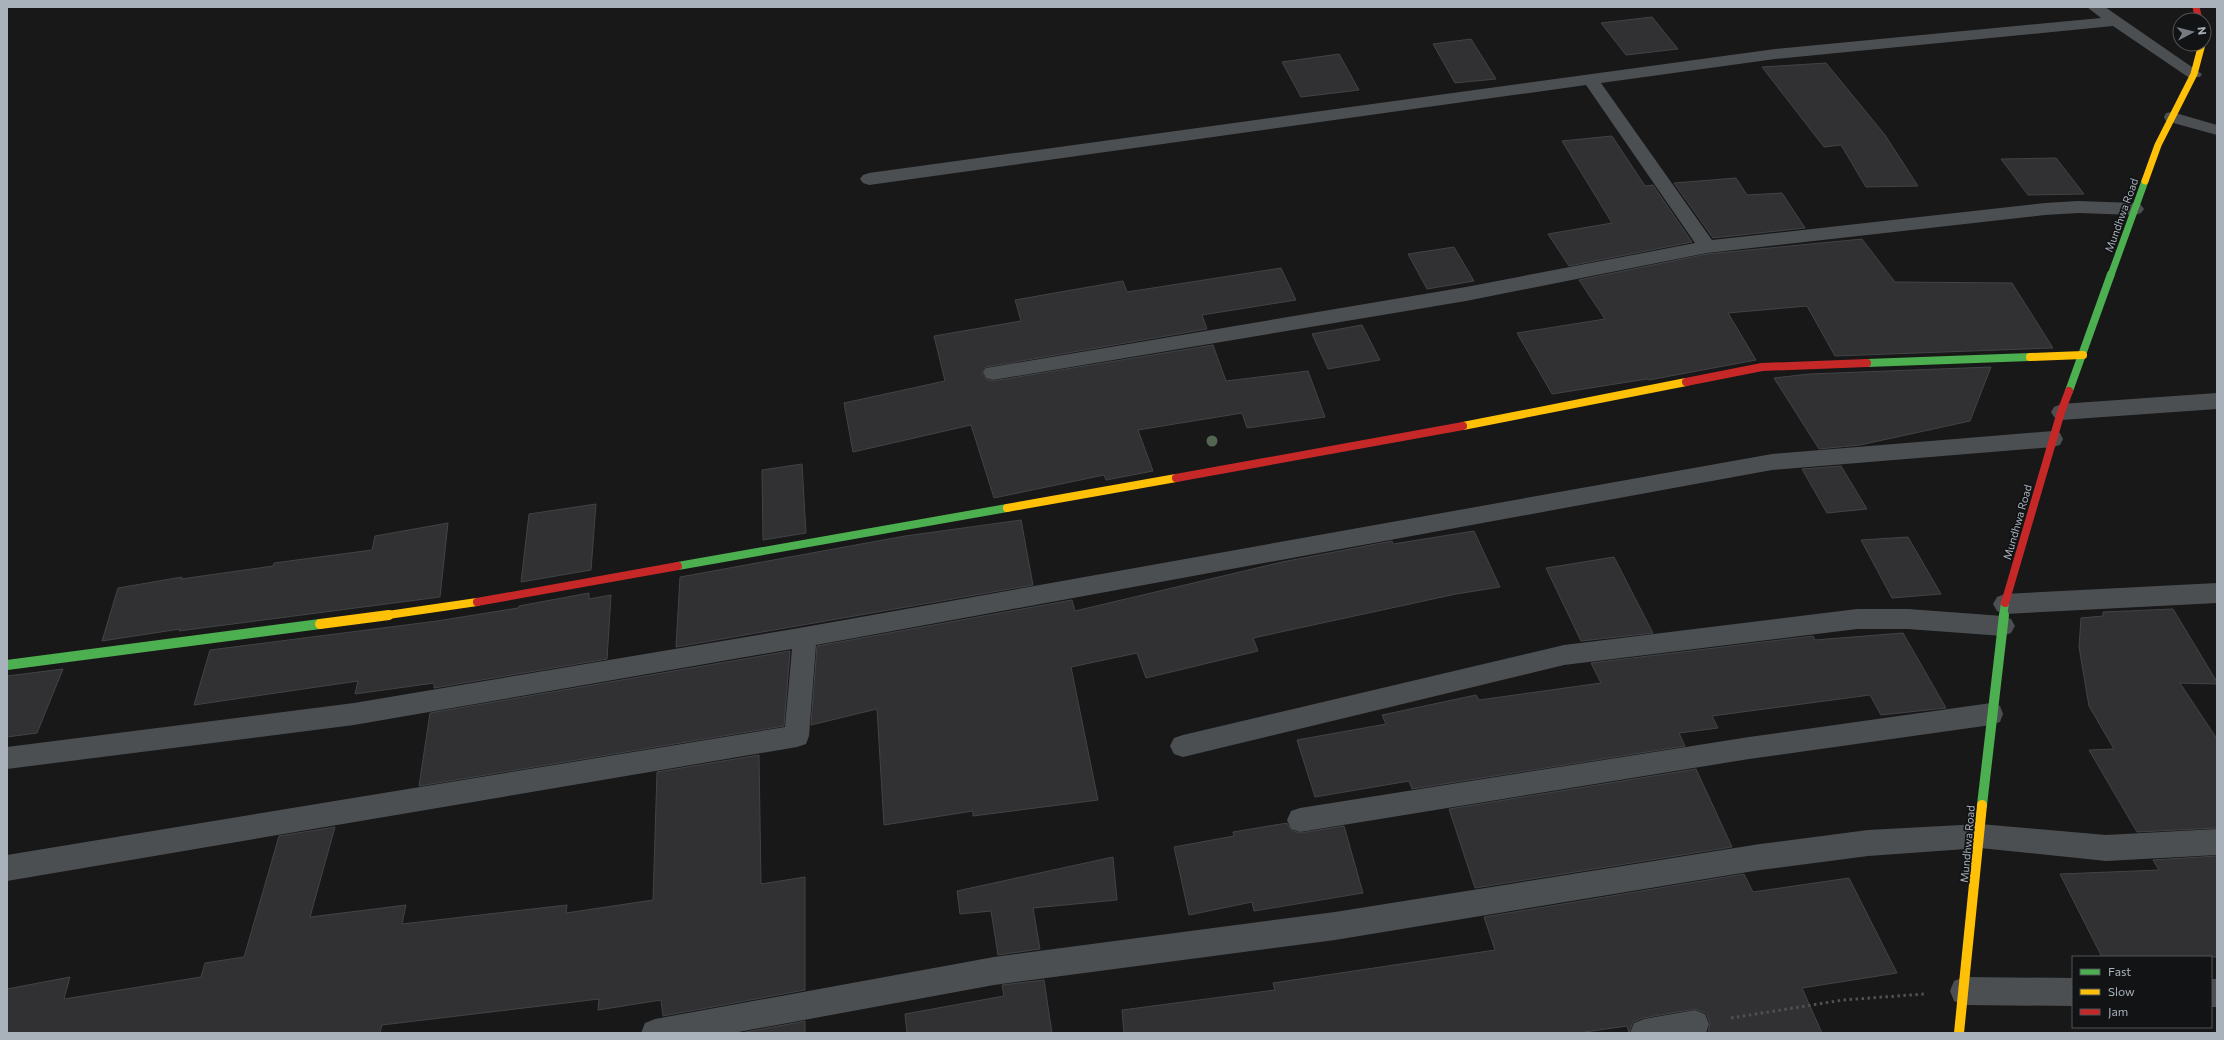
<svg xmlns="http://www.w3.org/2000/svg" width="2224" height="1040" viewBox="0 0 2224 1040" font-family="Commissioner,sans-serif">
<rect width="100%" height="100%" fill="#181819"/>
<g fill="#313133" stroke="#414345">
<polygon points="1652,17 1678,49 1626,55 1601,23"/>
<polygon points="1471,39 1496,79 1455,83 1433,44"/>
<polygon points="1339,54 1359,90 1301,97 1282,62"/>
<polygon points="1826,63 1885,135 1918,186 1866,187 1841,145 1824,147 1762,67"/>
<polygon points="1612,136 1645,186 1653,185 1692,242 1569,266 1548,234 1612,223 1562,141"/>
<polygon points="2056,158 2084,194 2028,195 2001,159"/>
<polygon points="1736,178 1747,195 1782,193 1805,228 1713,238 1674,183"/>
<polygon points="1862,239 1895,282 2012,283 2053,348 1835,356 1807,306 1728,313 1756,360 1649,380 1647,379 1552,394 1517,333 1605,319 1579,280 1707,254"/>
<polygon points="1454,247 1474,281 1427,289 1408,254"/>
<polygon points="1281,268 1296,300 1202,315 1207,329 986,367 982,374 986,379 993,381 1213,345 1226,381 1308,371 1325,417 1247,428 1242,413 1138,430 1153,471 1106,480 1104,475 994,498 971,425 853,452 844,403 945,381 934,336 1021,321 1015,300 1123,281 1127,292"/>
<polygon points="1362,325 1380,360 1328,369 1312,334"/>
<polygon points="1991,367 1970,421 1860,445 1819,449 1774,378 1809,374"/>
<polygon points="802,464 806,533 763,540 762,470"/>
<polygon points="1841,466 1867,509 1827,513 1802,469"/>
<polygon points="596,504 591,570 521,582 529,514"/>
<polygon points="1021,520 1033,585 676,647 680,577 905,536"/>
<polygon points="448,523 440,597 179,631 180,629 102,641 118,588 182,577 181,579 273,566 274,563 372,550 375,536"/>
<polygon points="1474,531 1500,587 1456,594 1253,638 1258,651 1146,678 1137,653 1071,667 1098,800 973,816 973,811 884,825 877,709 811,725 817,646 1072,600 1075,611 1282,562 1392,541 1393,544"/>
<polygon points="1908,537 1941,594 1892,598 1861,540"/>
<polygon points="1614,557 1653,633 1581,641 1546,568"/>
<polygon points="589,593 589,599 611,595 607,659 434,688 434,683 355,694 358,681 194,705 210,650 437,621 518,608 519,606"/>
<polygon points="2173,609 2217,682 2217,684 2180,683 2217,739 2217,828 2137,832 2089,750 2114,749 2089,706 2079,647 2081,618 2103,616 2103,612"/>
<polygon points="1903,633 1946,708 1881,715 1870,695 1712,716 1718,728 1679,733 1685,746 1412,789 1409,781 1315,797 1297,740 1386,724 1382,715 1476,695 1479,700 1601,683 1591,663 1813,636 1815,640"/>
<polygon points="790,651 784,726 419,786 430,713"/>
<polygon points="63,669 37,733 7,737 7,676"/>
<polygon points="759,755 761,884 805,877 805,990 663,1016 661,1000 598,1010 599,999 382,1025 380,1033 7,1033 7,989 70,977 64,999 201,977 205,963 244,957 279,836 335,827 310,917 406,905 402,924 567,905 566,913 653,900 657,772"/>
<polygon points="1696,769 1732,847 1475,888 1449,809"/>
<polygon points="1287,823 1291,830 1300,833 1344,826 1363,893 1254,911 1252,902 1189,915 1174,847 1234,836 1233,832"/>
<polygon points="2217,856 2217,957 2102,957 2060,874 2159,870 2153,860"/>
<polygon points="1113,857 1117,900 1033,908 1040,949 998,955 991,911 960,914 957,891"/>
<polygon points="1744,874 1753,892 1849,878 1897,973 1802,988 1822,1033 1708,1033 1710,1023 1706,1013 1695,1009 1643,1018 1633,1022 1629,1033 1627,1026 1578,1033 1124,1033 1122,1010 1275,990 1273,983 1495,950 1484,917"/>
<polygon points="1044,980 1052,1033 907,1033 905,1014 1004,996 1002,985"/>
<polygon points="805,1021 805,1033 741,1033"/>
</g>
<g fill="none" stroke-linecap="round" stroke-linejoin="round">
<polyline stroke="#4e5053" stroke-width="3" stroke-dasharray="2.5 3.5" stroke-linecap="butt" points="1731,1018 1843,1000 1924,994"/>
<g fill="#4c4f52" fill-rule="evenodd">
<polygon points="2087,7 2105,7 2202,74 2200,77 2188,77 2113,26 1775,59 1601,83 1712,240 2045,203 2078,201 2135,203 2141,205 2144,209 2141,213 2135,215 2078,213 2045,215 1707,253 1466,301 993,380 986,378 983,373 986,368 1466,287 1695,243 1586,85 869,185 863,183 860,179 863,175 869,173 1775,49 2101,18"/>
<polygon points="2172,112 2217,125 2217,135 2166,121 2164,117 2166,113"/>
<polygon points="2217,393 2217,409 2061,420 2054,417 2051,412 2054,407 2061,404"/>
<polygon points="2053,431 2060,433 2063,439 2060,445 2053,447 1772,470 816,645 809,736 806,744 797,747 7,881 7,855 785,727 792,649 354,725 7,769 7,747 354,703 805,627 1772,454"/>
<polygon points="2217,583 2217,603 2005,614 1997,611 1993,604 1997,597 2005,594"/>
<polygon points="1857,609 1908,609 2003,616 2011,619 2015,626 2011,633 2003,636 1908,629 1857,629 1564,665 1183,757 1174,754 1170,746 1174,738 1183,735 1564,645"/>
<polygon points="1991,703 2000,706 2003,714 2000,722 1991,725 1749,759 1300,832 1291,829 1287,820 1291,811 1300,808 1749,737"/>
<polygon points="1980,824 2106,835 2217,829 2217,855 2106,861 1980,848 1868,856 1760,870 1335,940 994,985 733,1033 641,1033 645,1023 655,1019 994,957 1335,912 1760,844 1868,830"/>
<polygon points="1964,977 2073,978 2073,1006 1964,1005 1954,1001 1950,991 1954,981"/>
<rect x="2211" y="979" width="6" height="28"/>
<polygon points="1695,1010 1705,1014 1709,1024 1706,1033 1630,1033 1634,1023 1644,1019"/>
</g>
<polyline stroke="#4caf50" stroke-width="7" points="2111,275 2145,181"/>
<g stroke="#4caf50" stroke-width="8">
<polyline points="1867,363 2030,357"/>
<polyline points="2069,391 2111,274"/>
<polyline points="678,566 1007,508"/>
<polyline points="2003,616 2005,603"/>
</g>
<g stroke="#4caf50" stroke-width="10">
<polyline points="7,665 320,624"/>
<polyline points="1982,805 2004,615"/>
</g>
<polyline stroke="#ffc107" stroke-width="7" points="2145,181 2158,145 2194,74 2202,44"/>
<g stroke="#ffc107" stroke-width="8">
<polyline points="2030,357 2083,355"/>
<polyline points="1463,426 1686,382"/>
<polyline points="1007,508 1176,478"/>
<polyline points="381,616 477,602"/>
</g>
<g stroke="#ffc107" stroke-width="10">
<polyline points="320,624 389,615"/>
<polyline points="1959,1033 1982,805"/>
</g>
<polyline stroke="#c62828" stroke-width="7" points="2196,7 2199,20"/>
<g stroke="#c62828" stroke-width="8">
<polyline points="1686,382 1762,367 1867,363"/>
<polyline points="1176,478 1463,426"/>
<polyline points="477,602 678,566"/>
<polyline points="2005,603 2061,412 2069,391"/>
</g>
</g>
<circle fill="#536652" cx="1212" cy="441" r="5.5"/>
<g text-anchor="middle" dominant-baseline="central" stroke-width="3.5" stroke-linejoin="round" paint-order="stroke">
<g font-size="11" fill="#a9b1ba" stroke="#121315">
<text transform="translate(2121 215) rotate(-70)">Mundhwa Road</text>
<text transform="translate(2017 522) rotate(-74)">Mundhwa Road</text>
<text transform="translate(1967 844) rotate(-85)">Mundhwa Road</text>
</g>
</g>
<rect width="2224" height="1040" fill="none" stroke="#a9b1ba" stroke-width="16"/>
<rect x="2072" y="956" width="140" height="72" fill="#121315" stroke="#4e5257"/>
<rect x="2080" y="969" width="20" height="6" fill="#4caf50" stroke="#4e5257"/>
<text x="2108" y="976" font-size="12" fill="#a9b1ba">Fast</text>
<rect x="2080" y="989" width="20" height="6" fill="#ffc107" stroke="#4e5257"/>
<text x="2108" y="996" font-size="12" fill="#a9b1ba">Slow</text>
<rect x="2080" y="1009" width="20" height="6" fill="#c62828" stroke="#4e5257"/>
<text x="2108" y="1016" font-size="12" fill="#a9b1ba">Jam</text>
<g transform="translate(2192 32) rotate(83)"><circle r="19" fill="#121315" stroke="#4e5257"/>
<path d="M0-3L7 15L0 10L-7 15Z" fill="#767b82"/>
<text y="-6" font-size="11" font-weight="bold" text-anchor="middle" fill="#a9b1ba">N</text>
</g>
</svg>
